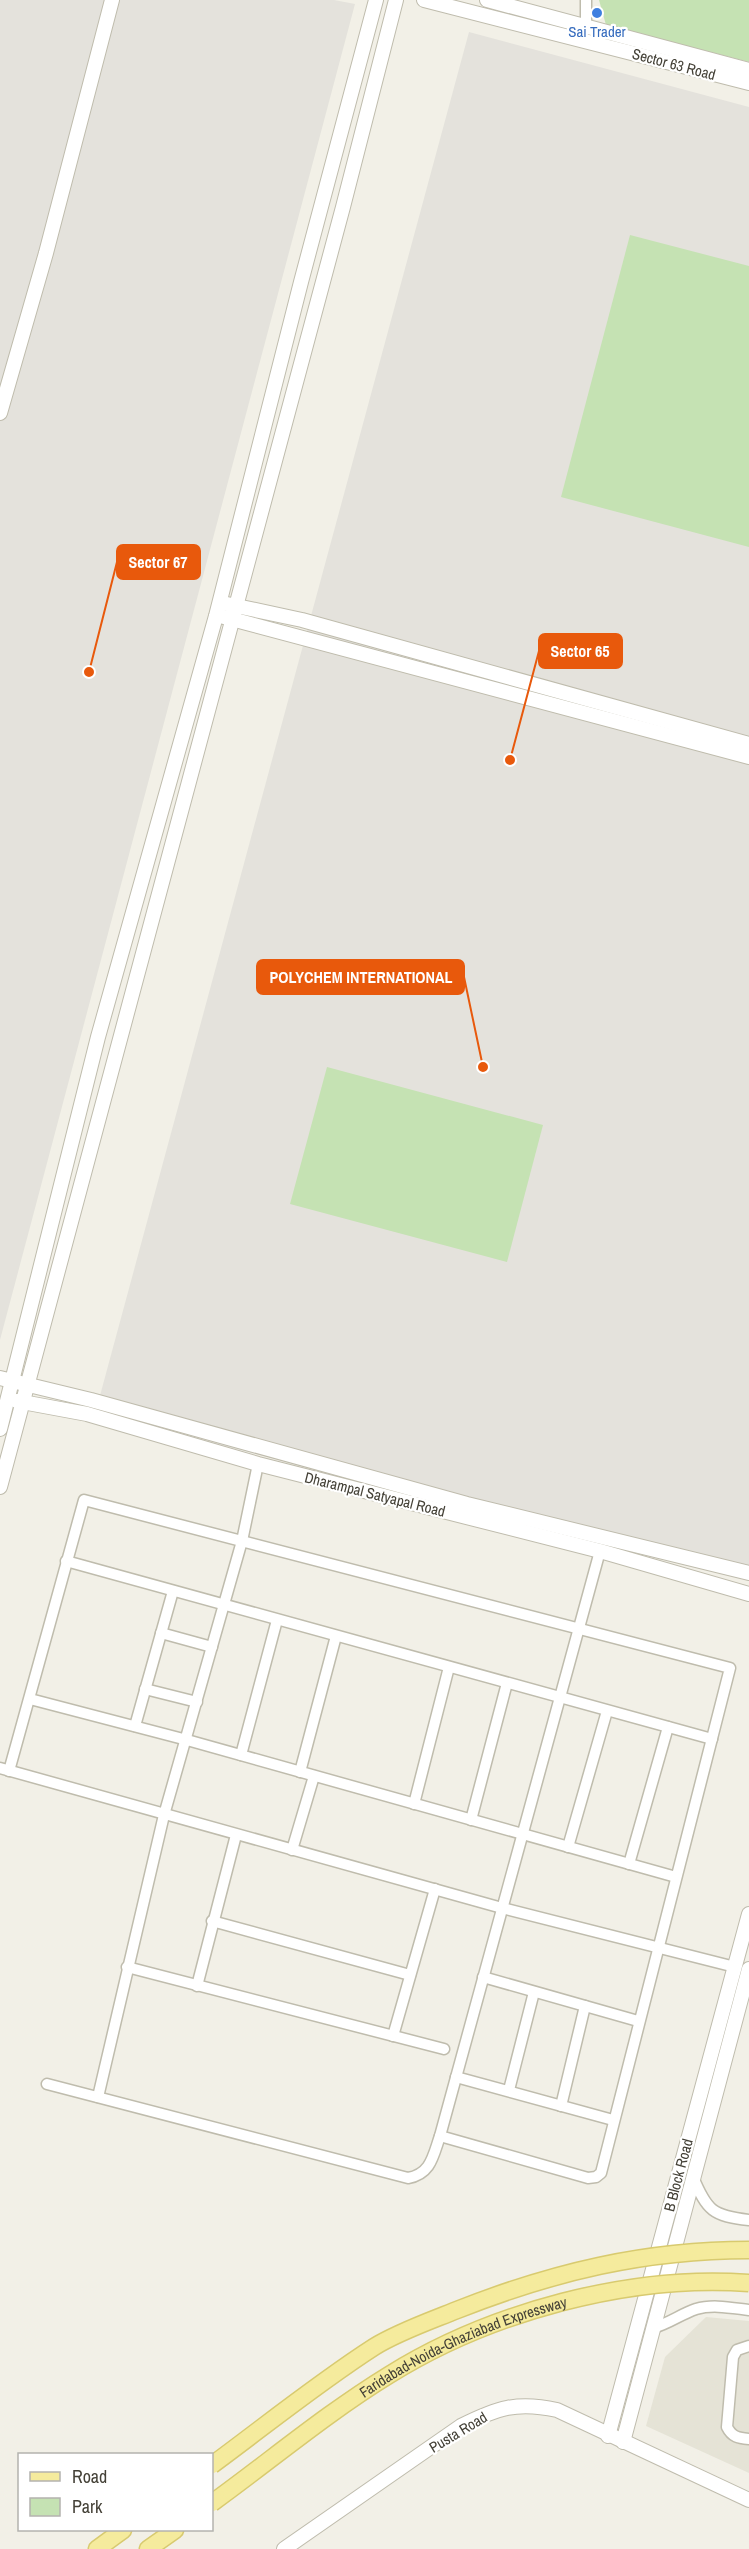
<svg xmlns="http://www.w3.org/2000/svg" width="749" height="2549" viewBox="0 0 749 2549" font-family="'Archivo Narrow',sans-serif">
<rect width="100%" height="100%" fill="#f2f0e7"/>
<polygon fill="#e5e3d6" points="706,2317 749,2321 749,2473 646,2426 665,2357"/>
<g fill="#e4e2dc">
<polygon points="0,0 334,0 355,4 0,1340"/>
<polygon points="469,32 749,107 749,1576 95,1414"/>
</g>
<g fill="#c5e2b3">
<polygon points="599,0 749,0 749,62 606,25"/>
<polygon points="630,235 749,266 749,547 561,497"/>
<polygon points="327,1067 543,1125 507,1262 290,1204"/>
</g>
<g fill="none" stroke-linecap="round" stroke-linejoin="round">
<g stroke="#bfbcad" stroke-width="13">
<g id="minor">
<polyline points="586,0 586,27"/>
<polyline points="66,1561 712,1739"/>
<polyline points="161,1633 212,1647"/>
<polyline points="145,1689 197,1702"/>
<polyline points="30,1699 187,1740 676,1877"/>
<polyline points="135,1726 173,1591"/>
<polyline points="241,1755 277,1620"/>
<polyline points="0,1768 502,1908 735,1967"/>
<polyline points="9,1771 84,1500 730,1668 601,2173 596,2177 588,2178 440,2136"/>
<polyline points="300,1772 336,1636"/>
<polyline points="414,1804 449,1667"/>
<polyline points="471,1820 507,1683"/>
<polyline points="568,1847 607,1711"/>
<polyline points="292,1850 314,1776"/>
<polyline points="629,1864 668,1727"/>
<polyline points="212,1921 410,1975"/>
<polyline points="127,1967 444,2049"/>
<polyline points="483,1977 638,2021"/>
<polyline points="197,1986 236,1835"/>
<polyline points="393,2036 435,1889"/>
<polyline points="456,2077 613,2120"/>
<path d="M47,2084L408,2178C431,2174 433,2156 440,2136L600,1551"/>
<polyline points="509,2090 534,1992"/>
<polyline points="98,2097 164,1815 242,1541 258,1464"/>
<polyline points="561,2106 585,2006"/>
<path d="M693,2177C707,2211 713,2216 749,2220"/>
<path d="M653,2328C670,2323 681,2314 696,2309C713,2304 732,2308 749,2310"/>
<path d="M749,2346L737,2350L733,2357L727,2427C732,2437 738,2438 749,2439"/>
</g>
</g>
<g stroke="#bfbcad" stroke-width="16">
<g id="tertiary">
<polyline points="424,0 749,83"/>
<polyline points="487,0 749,70"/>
<polyline points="0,413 46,253 112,0"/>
<polyline points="227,604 302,620 749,744"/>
<polyline points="224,617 749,757"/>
<polyline points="0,1378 91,1400 467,1504 749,1573"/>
<polyline points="17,1401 87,1414 258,1464 600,1551 749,1594"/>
<polyline points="0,1429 98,1037 216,616 301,282 376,0"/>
<polyline points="0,1487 343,207 396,0"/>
<polyline points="608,2436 749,1914"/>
<polyline points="623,2442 749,1969"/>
<path d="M284,2549L461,2426C497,2408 517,2401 557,2410L749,2500"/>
</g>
</g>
<g stroke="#d8ca6f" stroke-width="19">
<g id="primary">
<polyline points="97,2549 123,2530"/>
<polyline points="148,2549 175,2530"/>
</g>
</g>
<use href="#minor" stroke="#fff" stroke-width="10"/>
<use href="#tertiary" stroke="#fff" stroke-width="14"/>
<use href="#primary" stroke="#f5eb9d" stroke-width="16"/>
<g stroke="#d8ca6f" stroke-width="19" stroke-linecap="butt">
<g id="primary-bridge">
<path d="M212,2465C265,2426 318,2383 374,2347C398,2332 430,2321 457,2310C553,2272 645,2250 749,2250"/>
<path id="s1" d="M212,2503C270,2461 327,2413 389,2375C490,2312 630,2274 749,2283"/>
</g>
</g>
<use href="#primary-bridge" stroke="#f5eb9d" stroke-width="16"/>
</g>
<circle fill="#3f7fe0" stroke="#fff" stroke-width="2" cx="597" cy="13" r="6"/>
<g text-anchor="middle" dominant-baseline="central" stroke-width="4.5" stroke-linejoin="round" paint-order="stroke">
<g font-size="15" fill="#366cbe" stroke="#fff">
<text x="597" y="31">Sai Trader</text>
</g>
<g font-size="15" fill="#444137" stroke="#fff">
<text transform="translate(674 64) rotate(15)">Sector 63 Road</text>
<text transform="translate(375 1494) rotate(14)">Dharampal Satyapal Road</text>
<text transform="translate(678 2175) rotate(-75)">B Block Road</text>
<text stroke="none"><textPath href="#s1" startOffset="298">Faridabad-Noida-Ghaziabad Expressway</textPath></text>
<text transform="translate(458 2432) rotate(-31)">Pusta Road</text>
</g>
</g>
<path fill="none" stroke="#e8590c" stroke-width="2" d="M89 672L117 562M510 760L539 651M483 1067L464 977"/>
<g fill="#e8590c" stroke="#fff" stroke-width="2">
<circle cx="89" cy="672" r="6"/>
<circle cx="510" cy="760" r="6"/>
<circle cx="483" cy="1067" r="6"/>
</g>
<g fill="#e8590c" stroke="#e8590c" stroke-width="2">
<rect x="117" y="545" width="83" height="34" rx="6"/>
<rect x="539" y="634" width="83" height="34" rx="6"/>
<rect x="257" y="960" width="207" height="34" rx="6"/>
</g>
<g font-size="16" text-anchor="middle" font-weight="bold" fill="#fff">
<text x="158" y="568">Sector 67</text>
<text x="580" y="657">Sector 65</text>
<text x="361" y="983">POLYCHEM INTERNATIONAL</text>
</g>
<rect x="18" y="2453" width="195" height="78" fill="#ffffff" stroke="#b4b3af" stroke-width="1.5"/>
<rect x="30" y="2472" width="30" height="9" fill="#f5eb9d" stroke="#b4b3af" stroke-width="1.5"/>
<text x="72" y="2483" font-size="18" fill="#444137">Road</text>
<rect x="30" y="2498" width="30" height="18" fill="#c5e2b3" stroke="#b4b3af" stroke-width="1.5"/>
<text x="72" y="2513" font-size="18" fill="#444137">Park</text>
</svg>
